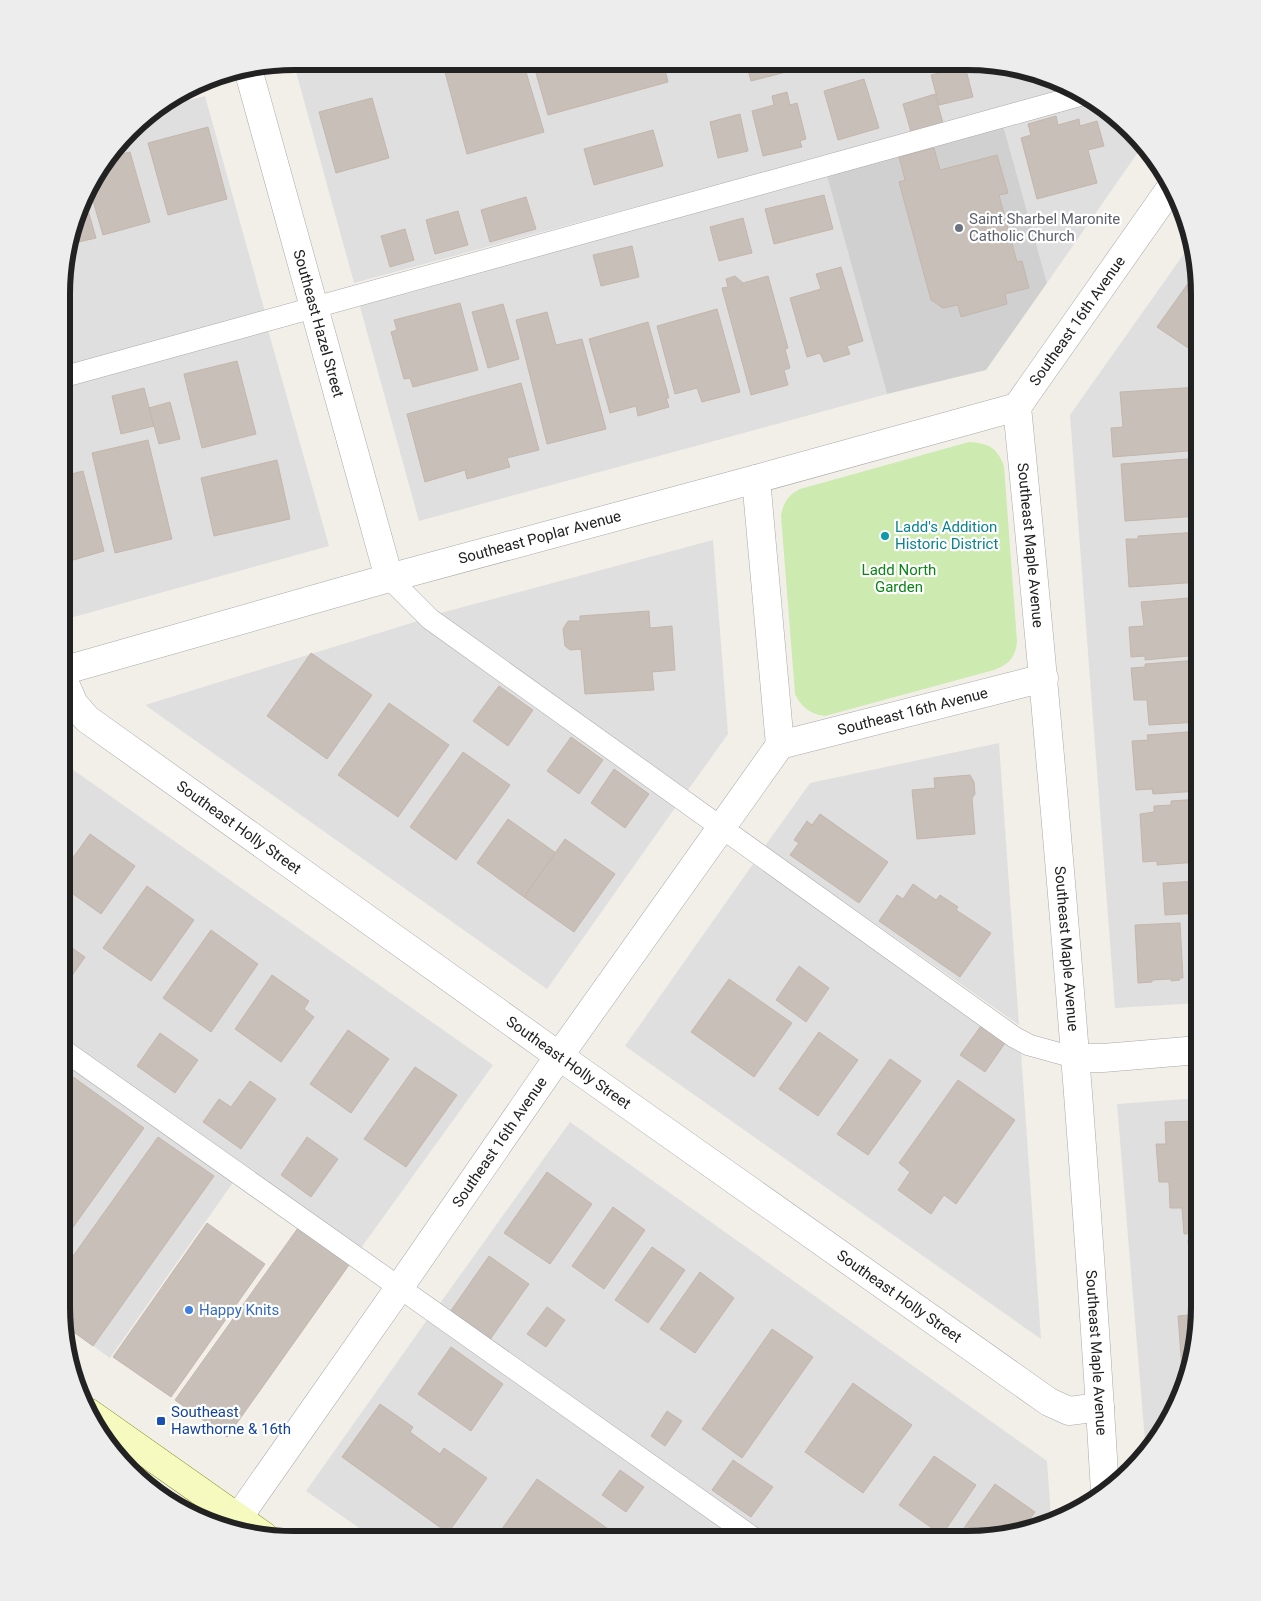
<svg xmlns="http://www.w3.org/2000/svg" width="1261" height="1601" viewBox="0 0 1261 1601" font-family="Roboto,sans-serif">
<rect width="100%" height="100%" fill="#f2efe9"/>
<g fill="#e0dfdf">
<polygon points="321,61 997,63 1068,90 354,283 295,68"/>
<polygon points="205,96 265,312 63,368 63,264 92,178 141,119 159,108"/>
<polygon points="1095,100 1141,148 1047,283 1003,125"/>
<polygon points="827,176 887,394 419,521 359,303"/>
<polygon points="1193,241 1200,294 1199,1003 1115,1008 1070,415"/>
<polygon points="268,330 329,546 63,620 63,387"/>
<polygon points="713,540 728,734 688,790 437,614"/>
<polygon points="418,621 677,805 547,989 145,705"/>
<polygon points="999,743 1019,1025 765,846 810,783"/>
<polygon points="62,762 493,1065 361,1248 62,1035"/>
<polygon points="753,864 1021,1052 1041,1339 625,1046"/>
<polygon points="62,1061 234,1181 110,1358 64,1325 61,1307"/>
<polygon points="1199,1098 1199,1322 1168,1424 1146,1453 1117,1104"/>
<polygon points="570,1122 1047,1461 1051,1518 982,1539 770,1539 438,1306"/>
<polygon points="427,1320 739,1539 375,1539 306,1491"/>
</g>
<polygon fill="#d0d0d0" points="1003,125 1047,283 986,370 887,394 827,176"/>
<path fill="#cdebb0" d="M969,442C989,443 997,448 1004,466L1017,641C1016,657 1009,664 994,670L825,716C810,714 802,708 795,694L781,516C783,503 788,495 800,489Z"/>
<g fill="#c7bfb8" stroke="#c4b6ab">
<polygon points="481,62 523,62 544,132 467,154 445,72"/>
<polygon points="550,62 663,62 668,82 548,115 534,66"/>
<polygon points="675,62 690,62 676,66"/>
<polygon points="746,63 801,63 802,68 751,81"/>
<polygon points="965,66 973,97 939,105 931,75"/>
<polygon points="864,79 879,128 838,140 824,91"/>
<polygon points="787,92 790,105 797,103 806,139 800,141 802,147 763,156 752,111 774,105 772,96"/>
<polygon points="935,94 943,123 911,132 903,104"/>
<polygon points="372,98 389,158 336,173 319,112"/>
<polygon points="740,114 748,151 718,158 710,122"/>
<polygon points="1056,116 1058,125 1079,119 1080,126 1097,121 1104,146 1088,150 1097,183 1037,199 1021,138 1031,135 1028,124"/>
<polygon points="208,127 227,199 168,215 148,143"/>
<polygon points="653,130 663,166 594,185 584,149"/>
<polygon points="934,148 940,170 997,155 1008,193 999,195 1017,262 1022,261 1029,288 1005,294 1007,304 961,317 958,305 943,308 931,300 899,182 905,180 899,157"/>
<polygon points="130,152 150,222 103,235 89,187 92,178 110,157"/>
<polygon points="824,195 833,229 774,244 765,209"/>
<polygon points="526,197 536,229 490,242 481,210"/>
<polygon points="85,200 96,238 70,244"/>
<polygon points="458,211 468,245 435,254 426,220"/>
<polygon points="743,218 752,253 719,261 710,227"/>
<polygon points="405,229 414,260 390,267 381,236"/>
<polygon points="632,246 639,277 601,286 593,255"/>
<polygon points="841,267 863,341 847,346 850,354 824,362 820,353 807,357 790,298 821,289 816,274"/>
<polygon points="1194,275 1197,277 1200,294 1200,356 1157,327"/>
<polygon points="735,276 743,283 768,276 788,348 785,349 790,368 784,370 788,385 751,395 722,288 728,287 726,279"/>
<polygon points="460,303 478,370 413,387 410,378 404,379 391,332 397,330 394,320"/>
<polygon points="503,304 519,359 488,368 472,312"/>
<polygon points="717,309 740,392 702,402 697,388 675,394 657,326"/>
<polygon points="547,312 556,345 582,339 606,429 547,444 516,320"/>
<polygon points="648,322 669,398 666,398 669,407 638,416 636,406 610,413 589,339"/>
<polygon points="237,361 256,434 202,448 184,374"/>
<polygon points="521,383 539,450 507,458 510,467 467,479 465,470 425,482 407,414"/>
<polygon points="1200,387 1200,450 1113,457 1111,428 1123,427 1120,392"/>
<polygon points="144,388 154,426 121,434 112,396"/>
<polygon points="170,402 180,439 159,444 149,408"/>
<polygon points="148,440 172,539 115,553 92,453"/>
<polygon points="1200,458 1200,516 1125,521 1121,464"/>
<polygon points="277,460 290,519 214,536 201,478"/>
<polygon points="83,471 104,551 63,563 63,476"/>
<polygon points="1199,532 1200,582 1129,587 1126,539 1138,539 1138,536"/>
<polygon points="1200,597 1200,655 1145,660 1145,656 1131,657 1129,627 1144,626 1141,602"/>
<polygon points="649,611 650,628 672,626 675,670 652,672 654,690 585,694 581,649 570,650 565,646 563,629 568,621 580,621 580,616"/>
<polygon points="311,653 372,695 327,759 267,716"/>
<polygon points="1200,660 1200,722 1149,725 1147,700 1134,700 1131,668 1145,667 1145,664"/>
<polygon points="499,686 533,710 508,746 473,721"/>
<polygon points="389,703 449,745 398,817 338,775"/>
<polygon points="1200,731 1200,791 1153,794 1152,789 1136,790 1132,741 1148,740 1147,735"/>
<polygon points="571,737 603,760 579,794 547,771"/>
<polygon points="463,752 510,785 456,860 410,827"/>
<polygon points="614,769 649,794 625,828 591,803"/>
<polygon points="970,775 974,782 975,794 972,798 975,834 917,839 912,790 935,788 934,778"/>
<polygon points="1200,799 1199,862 1157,865 1157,861 1143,862 1140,814 1154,812 1154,806 1171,805 1171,801"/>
<polygon points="820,814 888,862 859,903 790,855 799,843 794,840 807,821 812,825"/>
<polygon points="508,819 556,853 524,897 477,863"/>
<polygon points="90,834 135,866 101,914 62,886 62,873"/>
<polygon points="565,839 615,874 574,932 524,897"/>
<polygon points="1199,881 1199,913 1165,915 1163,883"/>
<polygon points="913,884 936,900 940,895 958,907 956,910 991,933 960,977 879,921 897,895 903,899"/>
<polygon points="147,886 194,920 151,981 103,948"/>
<polygon points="1180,923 1183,978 1179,978 1180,980 1171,981 1171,979 1152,980 1152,982 1138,983 1135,925"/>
<polygon points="211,930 258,964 211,1032 163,998"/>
<polygon points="62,941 85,957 62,990"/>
<polygon points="799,966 829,988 806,1022 776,1000"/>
<polygon points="272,975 309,1001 304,1009 314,1017 281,1062 235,1029"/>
<polygon points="729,979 792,1023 754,1077 691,1032"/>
<polygon points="981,1026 1005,1043 985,1072 960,1055"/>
<polygon points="348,1030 389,1059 351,1113 310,1084"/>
<polygon points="819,1032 858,1060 818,1116 779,1089"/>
<polygon points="160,1033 198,1060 175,1093 137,1066"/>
<polygon points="890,1059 921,1081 868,1155 837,1134"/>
<polygon points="415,1067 457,1095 406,1167 364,1139"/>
<polygon points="62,1069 144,1128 61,1244"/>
<polygon points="958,1080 1015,1120 956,1204 944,1195 931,1214 898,1190 910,1172 899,1163"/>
<polygon points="250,1081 276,1099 241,1149 203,1122 219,1099 231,1107"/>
<polygon points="1196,1121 1197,1135 1199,1135 1199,1233 1184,1234 1182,1208 1170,1208 1169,1182 1159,1182 1156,1144 1166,1144 1165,1122"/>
<polygon points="158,1137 214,1176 93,1346 64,1325 61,1307 61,1273"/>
<polygon points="307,1137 338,1159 311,1197 281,1175"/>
<polygon points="547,1172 592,1204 550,1264 504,1233"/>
<polygon points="613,1207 645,1230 604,1289 572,1266"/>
<polygon points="207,1223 265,1264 171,1397 113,1357"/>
<polygon points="298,1228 349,1265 227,1437 175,1400"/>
<polygon points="1199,1239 1199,1300 1193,1301 1188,1240"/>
<polygon points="652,1247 685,1270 648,1323 615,1300"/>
<polygon points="489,1256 529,1284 489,1341 450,1312"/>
<polygon points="700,1272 734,1298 695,1353 660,1329"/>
<polygon points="547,1307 565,1320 546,1347 527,1334"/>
<polygon points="1199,1314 1199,1322 1185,1368 1182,1369 1178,1316"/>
<polygon points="772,1329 813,1357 742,1458 702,1429"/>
<polygon points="451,1347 503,1384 471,1431 418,1394"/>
<polygon points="853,1383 912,1425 863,1493 805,1452"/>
<polygon points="380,1404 413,1427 410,1432 440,1454 444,1448 487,1478 448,1533 342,1457"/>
<polygon points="667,1411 682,1421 665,1446 651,1436"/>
<polygon points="934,1456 976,1485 942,1535 899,1505"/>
<polygon points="733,1460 773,1487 751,1517 712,1490"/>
<polygon points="620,1470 644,1487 626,1512 602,1495"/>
<polygon points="537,1479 611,1531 605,1539 495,1539"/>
<polygon points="995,1484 1035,1512 1025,1526 982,1539 959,1539 957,1538"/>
<polygon points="629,1535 636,1539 626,1539"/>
</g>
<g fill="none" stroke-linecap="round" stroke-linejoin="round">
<g stroke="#a9a9a9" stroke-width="22">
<g id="lane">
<polyline points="63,377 1082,95"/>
<polyline points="389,578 430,619 1014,1037 1029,1045 1076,1058"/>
<polyline points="62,1049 755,1539"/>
</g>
</g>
<g stroke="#a9a9a9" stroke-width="29">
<g id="street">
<path id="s1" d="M248,69L389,578"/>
<path id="s2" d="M1017,407C1053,768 1084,1130 1105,1492"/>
<path id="s3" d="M1017,407L1172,186"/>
<polyline points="756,479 780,745"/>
<path id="s4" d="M62,671L389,578L756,479L1017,407"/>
<path id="s5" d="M62,677L74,704L87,719L559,1056L1049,1402L1069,1411L1100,1407"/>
<polyline points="1076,1058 1103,1058 1199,1050"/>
<path id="s6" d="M238,1518L399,1288L559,1056L780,745L1044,678"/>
</g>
</g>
<g stroke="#707d05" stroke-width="29">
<polyline id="secondary" points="88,1412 264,1536"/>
</g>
<use href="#lane" stroke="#fff" stroke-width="21"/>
<use href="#street" stroke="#fff" stroke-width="28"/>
<use href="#secondary" stroke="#f7fabf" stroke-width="28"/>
</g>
<circle fill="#6b7280" stroke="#fff" stroke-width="2" cx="959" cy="228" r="5"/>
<circle fill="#0f9aa8" stroke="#fff" stroke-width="2" cx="885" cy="536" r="5"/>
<circle fill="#3f7fe0" stroke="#fff" stroke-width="2" cx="189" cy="1310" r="5"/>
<rect fill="#1a4fb4" stroke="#fff" stroke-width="2" x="156" y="1416" width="10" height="10" rx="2.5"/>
<g text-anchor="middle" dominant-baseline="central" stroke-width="4.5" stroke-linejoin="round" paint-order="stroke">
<g font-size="15" fill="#5b616d" stroke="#fff" text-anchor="start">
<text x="969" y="219">Saint Sharbel Maronite<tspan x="969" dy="17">Catholic Church</tspan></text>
</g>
<g font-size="15" fill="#222" stroke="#fff">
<text stroke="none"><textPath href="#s3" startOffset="105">Southeast 16th Avenue</textPath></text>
<text stroke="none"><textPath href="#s1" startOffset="264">Southeast Hazel Street</textPath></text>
<text stroke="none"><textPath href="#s4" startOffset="496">Southeast Poplar Avenue</textPath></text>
<text stroke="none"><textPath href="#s2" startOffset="139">Southeast Maple Avenue</textPath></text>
<text stroke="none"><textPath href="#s6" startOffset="1081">Southeast 16th Avenue</textPath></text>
<text stroke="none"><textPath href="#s5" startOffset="236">Southeast Holly Street</textPath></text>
<text stroke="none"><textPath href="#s2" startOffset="544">Southeast Maple Avenue</textPath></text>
<text stroke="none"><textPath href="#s5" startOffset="641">Southeast Holly Street</textPath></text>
<text stroke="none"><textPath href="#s6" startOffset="458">Southeast 16th Avenue</textPath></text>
<text stroke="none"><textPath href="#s5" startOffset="1046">Southeast Holly Street</textPath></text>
<text stroke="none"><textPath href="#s2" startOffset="949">Southeast Maple Avenue</textPath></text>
</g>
<g font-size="15" fill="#0d838f" stroke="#fff" text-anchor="start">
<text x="895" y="527">Ladd's Addition<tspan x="895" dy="17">Historic District</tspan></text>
</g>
<g font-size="15" fill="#0c8416" stroke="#fff">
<text x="899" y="570">Ladd North<tspan x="899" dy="17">Garden</tspan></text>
</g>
<g font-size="15" fill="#366cbe" stroke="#fff" text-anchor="start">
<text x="199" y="1310">Happy Knits</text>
</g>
<g font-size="15" fill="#164399" stroke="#fff" text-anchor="start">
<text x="171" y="1412">Southeast<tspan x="171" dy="17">Hawthorne &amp; 16th</tspan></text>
</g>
</g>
<path d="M0 0H1261V1601H0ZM294 70H967A224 224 0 0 1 1191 294V1307A224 224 0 0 1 967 1531H294A224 224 0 0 1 70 1307V294A224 224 0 0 1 294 70Z" fill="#ededed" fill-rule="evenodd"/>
<path fill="none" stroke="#222" stroke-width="6" d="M294 70H967A224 224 0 0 1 1191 294V1307A224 224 0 0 1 967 1531H294A224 224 0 0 1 70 1307V294A224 224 0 0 1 294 70Z"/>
</svg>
